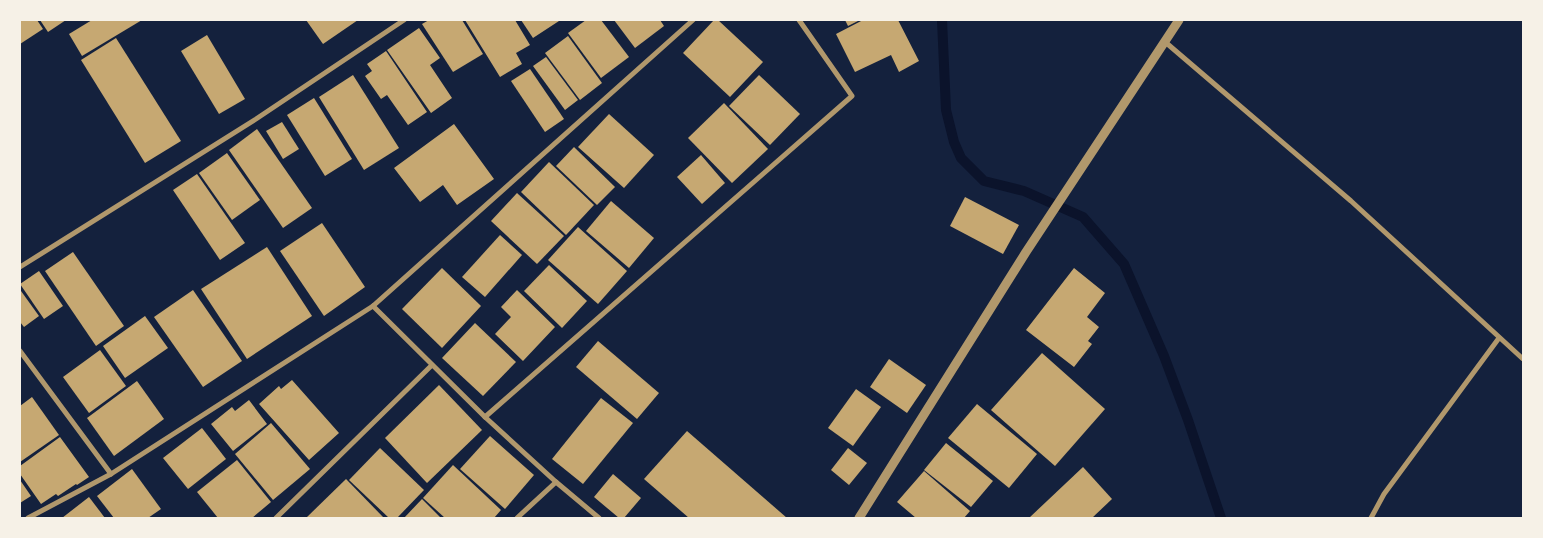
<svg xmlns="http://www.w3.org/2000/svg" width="1543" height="538" viewBox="0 0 1543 538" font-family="'Roboto Condensed',sans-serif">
<rect width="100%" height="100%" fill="#14213d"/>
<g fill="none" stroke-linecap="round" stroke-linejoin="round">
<polyline stroke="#0b132b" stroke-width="10" points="942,20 946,110 954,142 961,158 984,181 1024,191 1083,217 1124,264 1164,356 1188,420 1221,518"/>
</g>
<g fill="#c6a872">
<polygon points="20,20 37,20 43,29 20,44"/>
<polygon points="40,20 66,20 48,32"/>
<polygon points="92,20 142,20 82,56 69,34"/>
<polygon points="306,20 358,20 323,44"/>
<polygon points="429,20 462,20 483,54 453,72 422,24"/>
<polygon points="465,20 515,20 530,45 516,53 522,64 500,77"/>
<polygon points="521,20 558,20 559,21 533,38"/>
<polygon points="586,20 601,20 629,57 601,78 568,33"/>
<polygon points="614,20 660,20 664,26 635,48"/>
<polygon points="714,20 718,20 763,62 730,97 683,53"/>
<polygon points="845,20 860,20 848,26"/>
<polygon points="863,20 898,20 919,61 899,72 891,55 855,72 836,34"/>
<polygon points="419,28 440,58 430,65 452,98 431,113 387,50"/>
<polygon points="207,35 245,99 219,114 181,51"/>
<polygon points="568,36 602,83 580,100 545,53"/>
<polygon points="116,38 181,141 145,163 81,60"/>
<polygon points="386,51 427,112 408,125 387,95 381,99 365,76 372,71 367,64"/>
<polygon points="546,57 578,100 565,110 533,66"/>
<polygon points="530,69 564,119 545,132 511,81"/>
<polygon points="353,75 399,148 364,170 319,97"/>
<polygon points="759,75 800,114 770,145 729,106"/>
<polygon points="314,98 352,159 325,176 287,115"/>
<polygon points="724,103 768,149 732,183 688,138"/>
<polygon points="609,114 654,155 624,188 578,147"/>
<polygon points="282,122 299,149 283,159 266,131"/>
<polygon points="454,124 494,179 457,205 443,185 420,202 394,168"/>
<polygon points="257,129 312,208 283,228 229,150"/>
<polygon points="574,147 615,187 597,205 556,166"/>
<polygon points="227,153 260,200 232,220 199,173"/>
<polygon points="701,155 725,183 702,204 677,177"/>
<polygon points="549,162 594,205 566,235 521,192"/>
<polygon points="197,174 245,243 220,260 173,190"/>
<polygon points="517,193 564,236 537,264 491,221"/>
<polygon points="965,197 1019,225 1003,254 950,226"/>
<polygon points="611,201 654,238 629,268 586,231"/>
<polygon points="322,223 365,287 324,316 280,251"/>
<polygon points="578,227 627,271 598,304 548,260"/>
<polygon points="500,235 522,255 485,297 462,277"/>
<polygon points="267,247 312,316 247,359 201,289"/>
<polygon points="73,252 124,326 96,346 45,271"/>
<polygon points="549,265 587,301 562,328 524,291"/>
<polygon points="442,268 481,306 442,348 402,309"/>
<polygon points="1074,268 1105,293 1087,317 1099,327 1088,341 1092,344 1074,367 1026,330"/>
<polygon points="39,271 63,306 44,319 20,284"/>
<polygon points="193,290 242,361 203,387 154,317"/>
<polygon points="517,290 555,327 523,361 495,334 511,317 501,307"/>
<polygon points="21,291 39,316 24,327 20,322 20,292"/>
<polygon points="145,316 168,348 125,378 103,346"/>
<polygon points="475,323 516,362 483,396 442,358"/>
<polygon points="598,341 659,393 637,419 576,367"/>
<polygon points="100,350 126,386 89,413 63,377"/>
<polygon points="1042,353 1105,409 1055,466 991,410"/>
<polygon points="889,359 926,385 907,413 870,387"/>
<polygon points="292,380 339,433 309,460 259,404 279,386 281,389"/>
<polygon points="137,381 164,419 114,456 87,418"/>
<polygon points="439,385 482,430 427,483 385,438"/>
<polygon points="856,389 881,407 853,446 828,428"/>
<polygon points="32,397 59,435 20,462 20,406"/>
<polygon points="601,398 633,423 583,484 552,459"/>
<polygon points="249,400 267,424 233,451 211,424 232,407 235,411"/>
<polygon points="977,404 1037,454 1009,488 948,438"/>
<polygon points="271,423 310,469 273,500 235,454"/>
<polygon points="202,428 226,459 188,489 163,458"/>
<polygon points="687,431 787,518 689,518 644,479"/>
<polygon points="490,436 534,475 505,509 460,469"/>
<polygon points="60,437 89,477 77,485 76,484 58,496 56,494 41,504 20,474 20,466"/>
<polygon points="946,443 993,481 971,507 924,470"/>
<polygon points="380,448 424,490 397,518 389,518 349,480"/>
<polygon points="848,448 867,463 849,485 831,470"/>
<polygon points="237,460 271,502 252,518 218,518 197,492"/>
<polygon points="453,465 501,510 494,518 445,518 423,498"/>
<polygon points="1083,467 1112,499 1092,518 1029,518"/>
<polygon points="132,469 161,509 148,518 114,518 97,496"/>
<polygon points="924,471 970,511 964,518 916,518 897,502"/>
<polygon points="613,474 641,498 624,518 619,518 594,497"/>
<polygon points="346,479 384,518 306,518"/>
<polygon points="20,480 31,496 20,503"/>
<polygon points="89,497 105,518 62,518"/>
<polygon points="422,499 441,518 404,518"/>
</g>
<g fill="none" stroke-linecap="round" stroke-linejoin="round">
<g stroke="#b1986c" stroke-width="5">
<polyline points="1164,41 1351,201 1523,359"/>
<polyline points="20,267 256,119 404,20"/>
<polyline points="373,306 485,417 556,482 599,518"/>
<polyline points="20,351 111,474"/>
<polyline points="485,417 852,96 799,20"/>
<polyline points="28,518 111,474 373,306 693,20"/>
<polyline points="276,518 432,365"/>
<polyline points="517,518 556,482"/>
<polyline points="1371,518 1384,494 1499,338"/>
</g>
<polyline stroke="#b1986c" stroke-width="9" points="859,518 1026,252 1179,20"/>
</g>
<rect width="1543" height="538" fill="none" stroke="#f6f1e7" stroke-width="42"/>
</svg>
